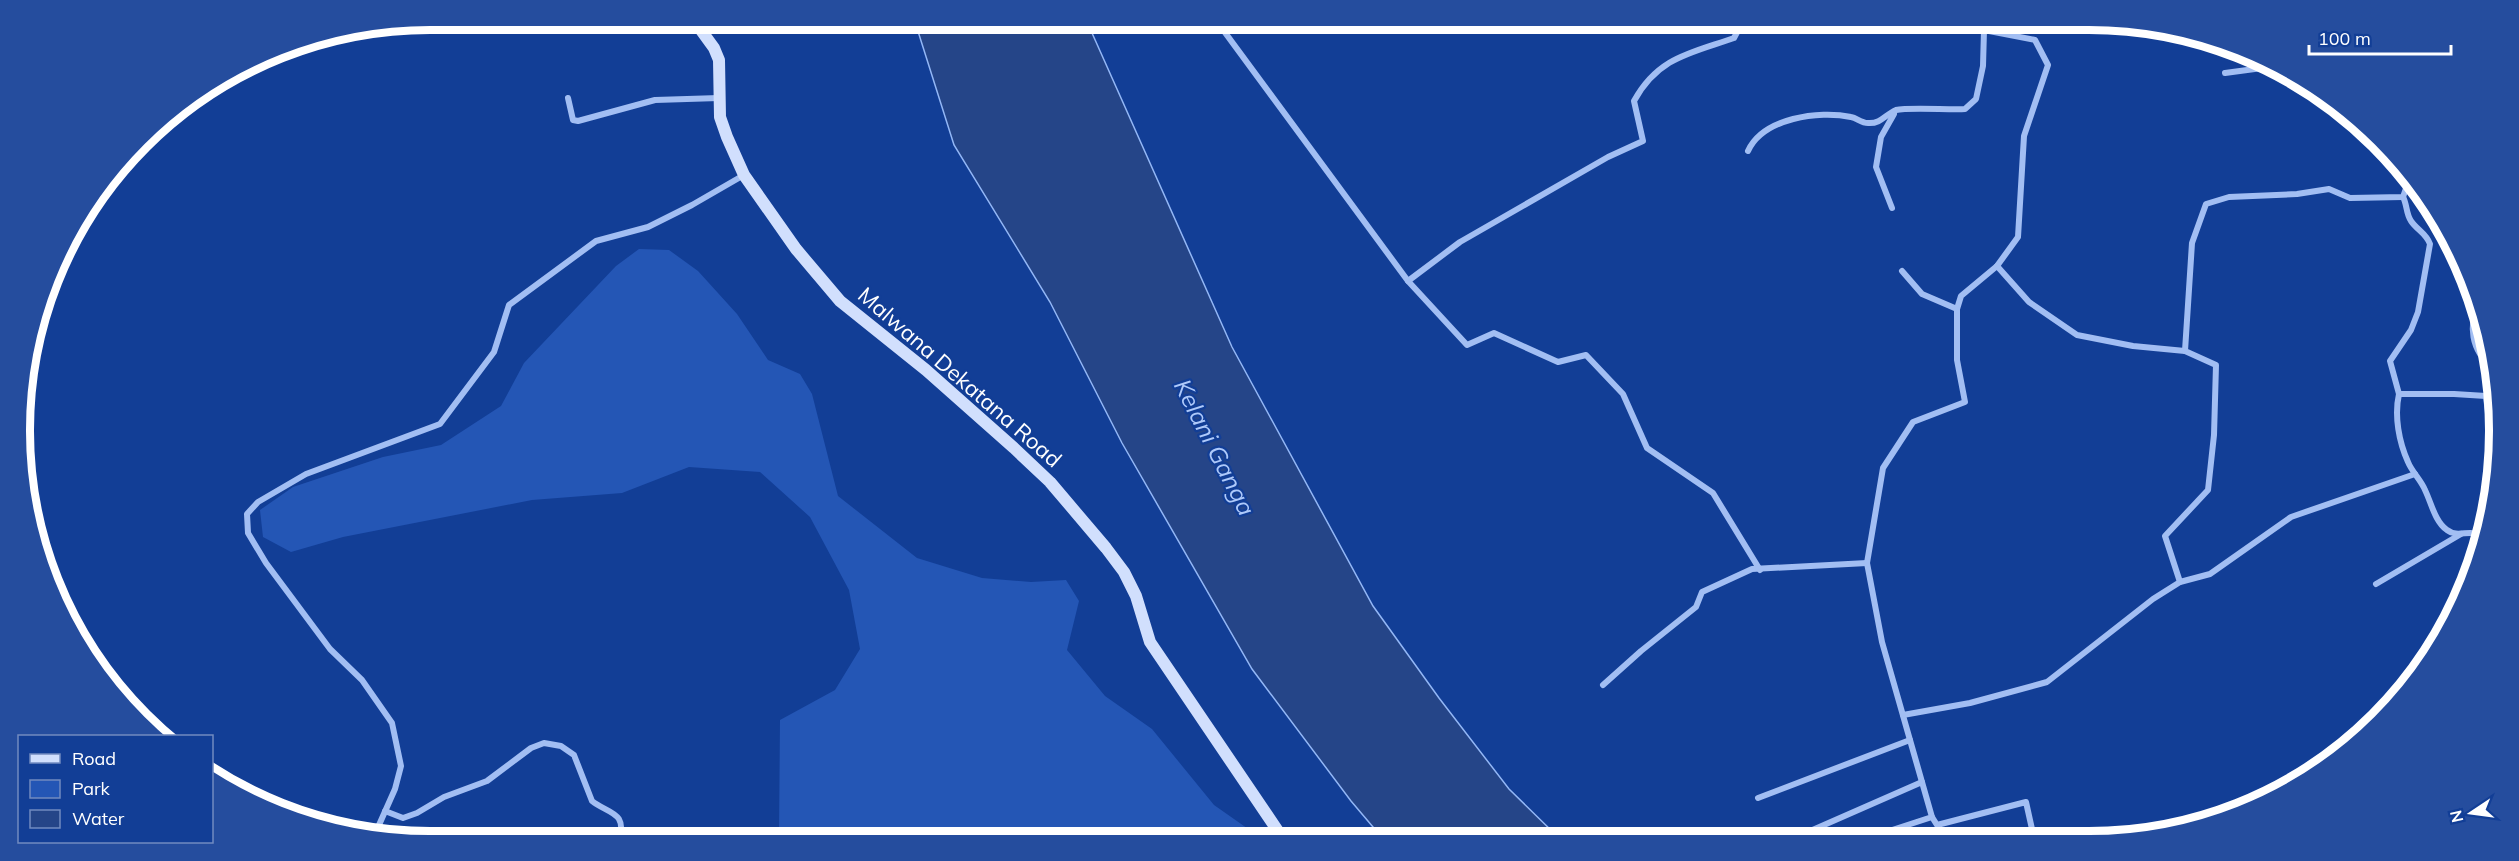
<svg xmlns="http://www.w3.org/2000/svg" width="2519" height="861" viewBox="0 0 2519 861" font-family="Mulish,sans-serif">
<rect width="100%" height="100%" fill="#123e96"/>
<polygon fill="#2456b5" points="639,249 669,250 698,271 737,314 768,360 800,374 812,394 838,496 917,558 982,578 1031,582 1066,580 1079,601 1067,650 1105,696 1152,729 1214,805 1264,840 776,841 779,839 780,720 835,690 860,649 849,590 810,517 760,472 689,467 622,493 532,500 343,537 291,552 263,537 260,510 293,487 383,457 441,445 501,406 524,363 616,266"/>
<polygon fill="#254588" stroke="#93b7f6" stroke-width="1.5" points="1088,24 1232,347 1373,606 1439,698 1509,789 1560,839 1384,840 1351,801 1252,669 1122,443 1050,302 954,145 916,25"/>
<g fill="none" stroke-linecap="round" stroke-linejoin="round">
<g stroke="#a2bef3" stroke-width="6">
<polyline points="1218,23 1408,281 1467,345 1494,333 1558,362 1586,355 1623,394 1647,448 1713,493 1760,570"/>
<polyline points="2225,73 2277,66"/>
<polyline points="568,98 573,120 578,121 655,100 719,98"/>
<path d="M1748,151C1763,118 1819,110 1851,117C1857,118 1861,123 1868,123C1881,124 1886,114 1896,110C1908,107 1951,110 1965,109L1976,99L1983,66L1984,30"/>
<polyline points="1892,208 1876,167 1881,137 1894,114"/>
<polyline points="1997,266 2029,302 2077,335 2133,346 2185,351"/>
<polyline points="1902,271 1922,294 1957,309"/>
<path d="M1408,281L1460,242L1608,157L1643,141L1634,101C1658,57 1691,53 1734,38L1743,21"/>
<path d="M2478,299C2469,327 2470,349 2493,369"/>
<path d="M2399,394L2390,361L2411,330L2418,312L2430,244C2426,233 2417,230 2411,221C2406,214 2407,204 2403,197"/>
<polyline points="2486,396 2488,414 2498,431"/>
<path d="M2484,540C2473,525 2460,540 2447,530C2435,522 2431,502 2425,490C2421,480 2412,472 2408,462C2399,442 2394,416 2399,394H2454L2486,396L2494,369"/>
<polyline points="2180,582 2165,536 2208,490 2214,435 2216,365 2185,351 2192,243 2206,204 2229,197 2297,194 2329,189 2350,198 2403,197 2410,177"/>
<polyline points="2376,584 2461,534"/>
<polyline points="1603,685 1641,651 1696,607 1702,592 1752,569 1867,563"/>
<polyline points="1903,715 1970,703 2047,682 2153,599 2180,582 2210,574 2291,517 2415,474"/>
<polyline points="1758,798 1910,740"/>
<path d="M385,811L403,818L417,813L444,797L487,781L531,748L544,743L561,746L574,755L592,801C608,814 628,811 619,841"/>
<polyline points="1932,817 1937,825 2026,802 2034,838"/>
<polyline points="375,834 395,789 401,766 392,723 362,680 330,649 266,563 248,533 247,514 258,502 306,474 440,424 494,352 509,305 596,241 648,227 692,205 744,175"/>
<polyline points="1879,838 1886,832 1932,817 1882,642 1867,563 1883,468 1913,422 1965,402 1957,360 1957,309 1961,296 1997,266 2018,237 2024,136 2048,65 2035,40 1984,30 1979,27 1976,20"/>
<polyline points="1792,839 1922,782"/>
</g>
<polyline stroke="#d1dffd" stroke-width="12" points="698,26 714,48 719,60 720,117 727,137 744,175 796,249 840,301 926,370 1014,448 1050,482 1106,548 1124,572 1136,596 1150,642 1284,840"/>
</g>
<g text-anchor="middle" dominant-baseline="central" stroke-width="4.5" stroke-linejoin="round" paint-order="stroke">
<g font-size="22" fill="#fff" stroke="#123e96">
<text transform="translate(960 377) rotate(41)">Malwana Dekatana Road</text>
</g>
<g font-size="24" font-style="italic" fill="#aec9fa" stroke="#123e96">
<text transform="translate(1215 447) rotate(63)">Kelani Ganga</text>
</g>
</g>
<path d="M0 0H2519V861H0ZM430 30H2089A400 400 0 0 1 2489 430V431A400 400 0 0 1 2089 831H430A400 400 0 0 1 30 431V430A400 400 0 0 1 430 30Z" fill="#254d9e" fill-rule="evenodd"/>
<path fill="none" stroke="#fff" stroke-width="8" d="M430 30H2089A400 400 0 0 1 2489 430V431A400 400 0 0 1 2089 831H430A400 400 0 0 1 30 431V430A400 400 0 0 1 430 30Z"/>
<rect x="18" y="735" width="195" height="108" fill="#123e96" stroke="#718bc0" stroke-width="1.5"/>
<rect x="30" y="754" width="30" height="9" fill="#d1dffd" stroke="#718bc0" stroke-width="1.5"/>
<text x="72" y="765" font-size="18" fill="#ffffff">Road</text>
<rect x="30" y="780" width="30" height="18" fill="#2456b5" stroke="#718bc0" stroke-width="1.5"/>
<text x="72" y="795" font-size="18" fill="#ffffff">Park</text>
<rect x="30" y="810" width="30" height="18" fill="#254588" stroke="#718bc0" stroke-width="1.5"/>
<text x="72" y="825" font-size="18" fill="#ffffff">Water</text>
<g transform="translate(2471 813) rotate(257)" stroke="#123e96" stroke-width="4.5" paint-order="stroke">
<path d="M0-4.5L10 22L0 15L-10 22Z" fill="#ffffff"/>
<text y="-9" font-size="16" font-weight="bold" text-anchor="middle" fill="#ffffff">N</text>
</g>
<path d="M2309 45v9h142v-9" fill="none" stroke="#ffffff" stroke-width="3"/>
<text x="2318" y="45" font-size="18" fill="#ffffff" stroke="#123e96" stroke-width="4.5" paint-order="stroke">100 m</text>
</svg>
